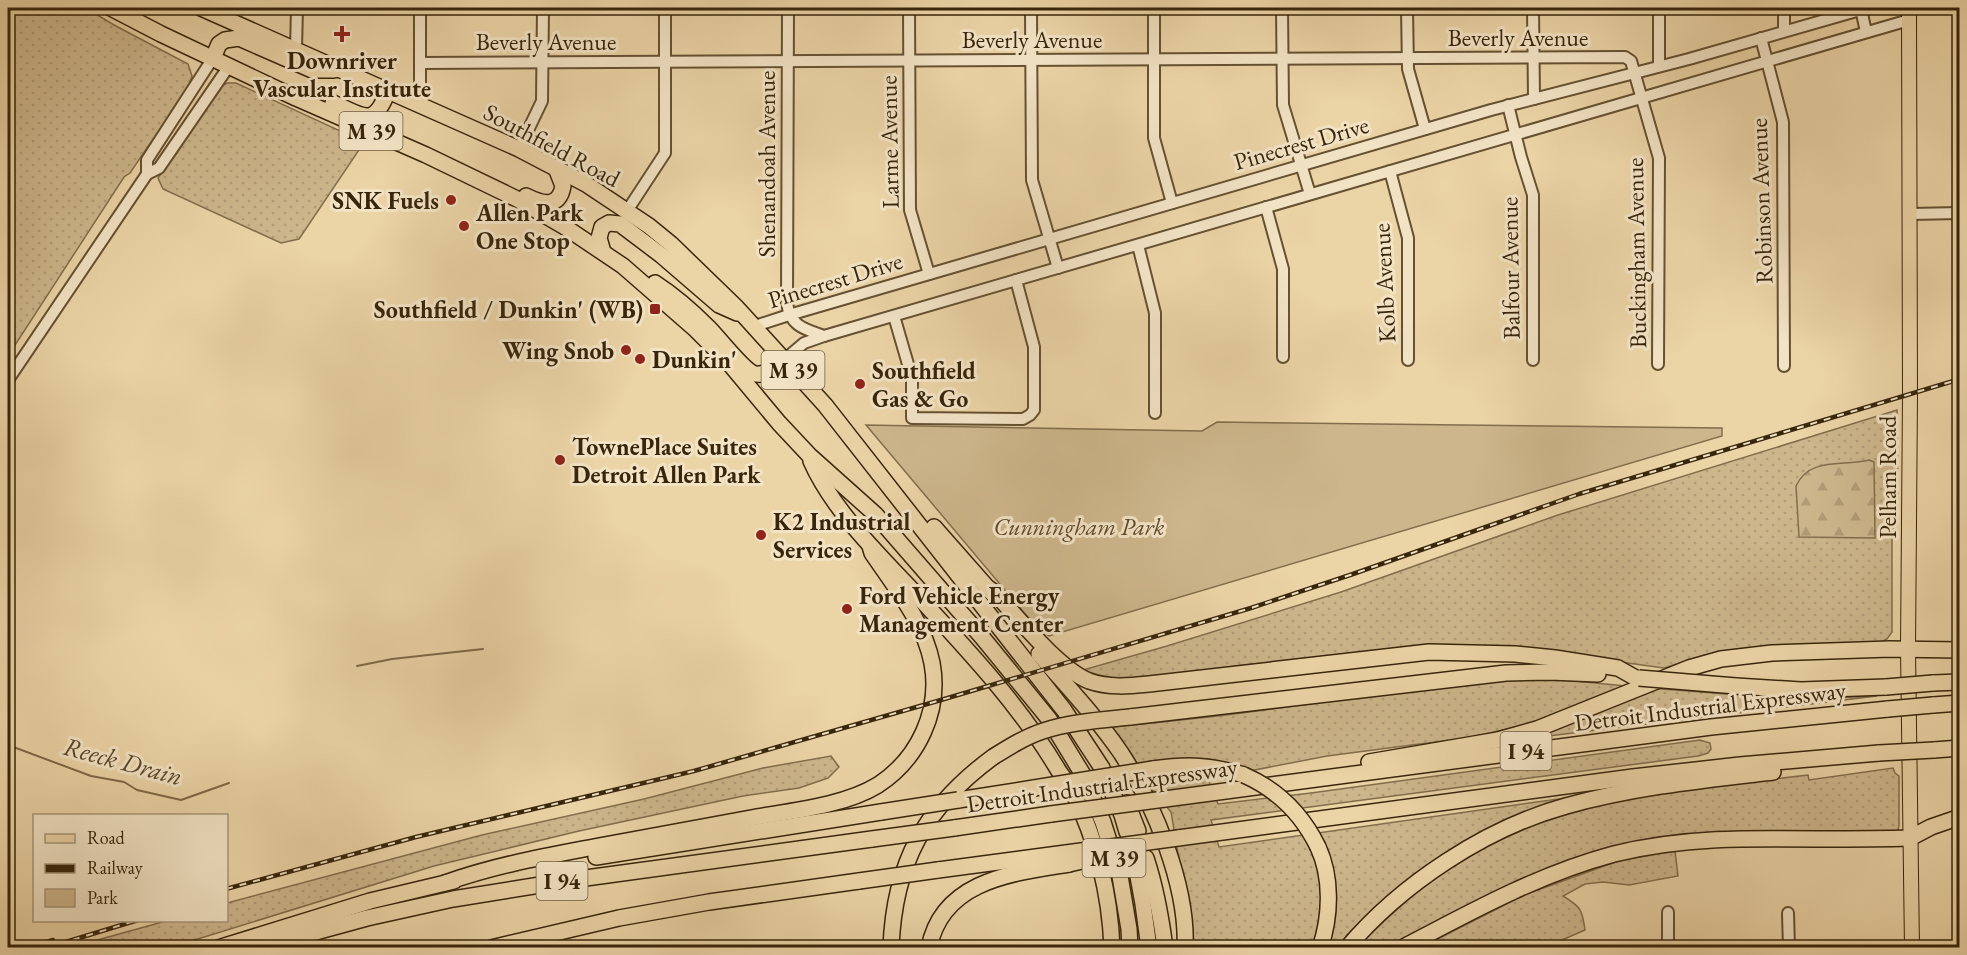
<svg xmlns="http://www.w3.org/2000/svg" width="1967" height="955" viewBox="0 0 1967 955" font-family="'EB Garamond',serif">
<defs>
<pattern id="grass-dots" width="8" height="8" patternUnits="userSpaceOnUse" patternTransform="scale(1.5)"><rect width="8" height="8" fill="#cdb68c"/><path d="M2 2h.1M6 6h.1" fill="none" stroke="#b19c77" stroke-width="1.8" stroke-linecap="round"/></pattern>
<pattern id="forest-firs" width="22" height="20" patternUnits="userSpaceOnUse" patternTransform="scale(1.5)"><rect width="22" height="20" fill="#cdb68c"/><path d="M5 1l3.5 6h-7zM16 11l3.5 6h-7z" fill="#b19c77"/></pattern>
</defs>
<rect width="100%" height="100%" fill="#ebd4a6"/>
<filter id="stains"><feTurbulence type="fractalNoise" baseFrequency=".00333" numOctaves="4"/><feColorMatrix values="0 0 0 0 .2 0 0 0 0 .09 0 0 0 0 .02 0 0 0 .5 -.17"/></filter>
<radialGradient id="worn" r=".72"><stop offset=".6" stop-color="#630" stop-opacity="0"/><stop offset="1" stop-color="#630" stop-opacity=".3"/></radialGradient>
<g fill="url(#grass-dots)" stroke="#826e4c" stroke-width="1.5">
<polygon points="8,8 86,8 114,25 188,64 192,76 188,88 130,173 124,177 8,356"/>
<polygon points="227,83 236,83 362,141 363,144 299,239 281,243 163,189 158,178 221,87"/>
<polygon points="1897,410 1898,505 1894,524 1892,541 1892,632 1887,639 1879,643 1757,647 1696,658 1664,668 1598,659 1401,648 1244,665 1126,680 1098,675 1083,670 1167,646 1341,592 1558,515"/>
<path d="M1543,678L1626,686L1526,725L1466,738L1327,756L1208,779L1218,804L1311,793L1700,740L1710,743L1711,749L1708,753L1698,756L1211,820L1219,847L1565,798V801L1413,877L1378,905L1346,936L1359,945C1385,920 1412,894 1442,873C1552,797 1679,791 1808,775L1809,780L1893,768L1895,773L1899,776V826L1897,833H1750L1557,865L1389,947H1190L1176,858L1178,854L1171,812L1147,783L1111,727C1152,723 1193,719 1234,714C1337,701 1439,683 1543,678Z"/>
<polygon points="1648,688 1792,699 1877,696 1532,738"/>
<polygon points="831,756 839,767 828,778 799,788 743,796 579,831 434,866 172,947 72,947 166,921 226,920 227,903 482,835 644,799 763,768"/>
<path d="M1675,851L1678,876L1629,885L1603,882L1585,884L1563,896C1581,907 1582,909 1585,930L1546,947L1420,948L1524,895L1618,861Z"/>
</g>
<path fill="url(#forest-firs)" stroke="#826e4c" stroke-width="1.5" d="M1869,460L1874,462L1875,538L1799,537L1796,486C1810,456 1843,467 1869,460Z"/>
<polygon fill="#cdb68c" stroke="#826e4c" stroke-width="1.5" points="1217,422 1722,428 1722,436 1049,636 1036,627 866,425 1202,431"/>
<g fill="none" stroke-linecap="round" stroke-linejoin="round">
<g stroke="#7f6a48" stroke-width="2">
<polyline points="357,666 392,659 483,649"/>
<polyline points="8,745 91,776 124,782 137,790 181,800 229,783"/>
</g>
<g stroke="#655132" stroke-width="14">
<g id="minor">
<path d="M788,8L787,303C790,326 804,329 824,336"/>
<polyline points="909,8 910,210 929,274"/>
<polyline points="1031,8 1032,180 1058,268"/>
<polyline points="1154,8 1154,138 1172,203"/>
<polyline points="1282,8 1283,105 1310,194"/>
<polyline points="1407,8 1408,69 1425,129"/>
<polyline points="1533,8 1534,99"/>
<polyline points="1659,8 1659,66"/>
<polyline points="1784,8 1784,31"/>
<polyline points="1861,9 1866,32"/>
<polyline points="1761,38 1783,122 1784,366"/>
<polyline points="296,49 297,8"/>
<polyline points="420,63 1625,57 1631,61 1659,158 1658,364"/>
<polyline points="415,101 420,86 420,8"/>
<polyline points="1508,105 1521,157 1533,195 1533,360"/>
<polyline points="519,149 542,101 543,8"/>
<polyline points="1390,171 1408,238 1408,360"/>
<polyline points="147,174 147,160 213,58"/>
<polyline points="1266,207 1283,269 1283,357"/>
<polyline points="627,211 665,153 665,8"/>
<polyline points="1910,214 1960,213"/>
<polyline points="1138,245 1155,313 1155,413"/>
<polyline points="894,316 912,378 912,418 1023,419 1030,415 1034,410 1034,347 1016,280"/>
<polyline points="755,326 789,315 1491,110 1689,59 1867,8"/>
<polyline points="784,360 804,343 824,336 1909,20"/>
<polyline points="8,380 147,174 159,168 229,66"/>
<polyline points="1668,912 1668,948"/>
<polyline points="1788,913 1789,948"/>
</g>
</g>
<g stroke="#38250b" stroke-width="16">
<polyline id="major" points="1909,8 1910,395 1908,650 1912,948"/>
</g>
<g stroke="#38250b" stroke-width="18">
<g id="highway">
<polyline points="111,8 161,34 296,98 426,155 517,199 565,227 623,266 694,328 729,363 779,423 809,455 875,514 982,637 1049,719 1082,773 1103,822 1120,876 1129,929 1130,948"/>
<polyline points="201,8 519,149 586,184 649,226 671,244 737,308 825,405 1064,710 1102,768 1122,815 1127,832"/>
<polyline points="213,58 219,44 225,40 239,38 312,70 334,70"/>
<path d="M333,103C364,116 373,129 388,91"/>
<path d="M526,196C542,204 559,209 563,186L556,168"/>
<polyline points="603,252 599,238 602,227 609,223 620,224 661,255 719,305 737,313"/>
<path d="M655,283C675,296 692,311 709,328C718,337 744,371 755,374C765,376 776,366 784,360"/>
<path d="M811,461C832,509 878,554 914,592C965,647 1018,703 1057,768C1061,775 1068,783 1072,790C1096,839 1110,894 1112,948"/>
<polyline points="934,527 993,594"/>
<path d="M988,588L994,592C1017,617 1059,669 1089,681C1109,688 1129,686 1149,684L1429,652L1515,654L1555,658L1618,668L1634,677"/>
<path d="M1039,654C1067,686 1097,718 1121,753C1154,804 1188,886 1185,948"/>
<polyline points="1933,683 1960,682"/>
<polyline points="1736,686 1801,690 1886,687"/>
<polyline points="1933,705 1960,703"/>
<polyline points="1130,717 1506,673 1550,672 1598,674"/>
<polyline points="1934,750 1960,748"/>
<polyline points="1369,762 1498,740 1537,729 1689,668 1721,659 1772,653 1890,649 1960,650"/>
<path d="M1153,769C1188,764 1211,765 1244,775"/>
<polyline points="1165,799 1711,727 1888,709"/>
<polyline points="958,800 1034,788"/>
<polyline points="1127,803 1138,831"/>
<polyline points="954,828 1051,814"/>
<polyline points="1178,838 1633,777 1740,765 1879,753"/>
<path d="M1318,847C1332,877 1331,916 1320,948"/>
<polyline points="596,857 881,812"/>
<path d="M1146,858C1156,888 1161,917 1165,948"/>
<polyline points="1135,860 1143,904 1149,948"/>
<polyline points="938,870 1066,853"/>
<path d="M445,883C495,865 547,856 599,846C650,837 701,827 751,818C791,811 844,806 878,785C918,759 941,711 932,663C924,622 895,587 872,553L870,546"/>
<polyline points="218,948 370,901 454,881"/>
<polyline points="257,948 367,918 453,899 571,880 872,839"/>
<polyline points="491,948 619,918 709,902 859,881"/>
<path d="M891,948C894,863 925,807 993,757"/>
<path d="M929,948C942,880 1013,873 1069,864"/>
<path d="M1347,948C1401,884 1486,828 1566,806C1634,787 1704,780 1773,772"/>
<path d="M1402,948C1470,912 1539,874 1614,854C1682,837 1750,838 1818,839C1849,839 1879,839 1910,838L1931,827L1960,817"/>
</g>
</g>
<use href="#minor" stroke="#f2e3c5" stroke-width="10"/>
<use href="#major" stroke="#ebd4a6" stroke-width="14"/>
<use href="#highway" stroke="#ebd4a6" stroke-width="15"/>
<g stroke="#38250b" stroke-width="4.5">
<g id="rail">
<polyline points="226,889 416,837 694,771 941,700 1251,608 1353,574 1579,494 1960,379"/>
<polyline points="27,948 53,940"/>
<polyline points="46,948 138,920"/>
</g>
</g>
<use href="#rail" stroke="#f2e3c5" stroke-width="2" stroke-dasharray="7" stroke-linecap="butt"/>
<g stroke="#38250b" stroke-width="18" stroke-linecap="butt">
<g id="highway-bridge">
<polyline points="1639,678 1736,686"/>
<polyline points="1886,687 1933,683"/>
<polyline points="1888,709 1933,705"/>
<polyline points="1879,753 1934,750"/>
<path d="M993,757C1009,747 1025,737 1043,731C1070,722 1101,720 1130,717"/>
<path d="M1244,775C1278,790 1302,814 1318,847"/>
<polyline points="1034,788 1153,769"/>
<polyline points="881,812 958,800"/>
<polyline points="1051,814 1165,799"/>
<polyline points="872,839 954,828"/>
<polyline points="1066,853 1178,838"/>
<polyline points="1069,864 1099,857"/>
<polyline points="859,881 938,870"/>
</g>
</g>
<use href="#highway-bridge" stroke="#ebd4a6" stroke-width="15"/>
</g>
<g fill="#8f2418" stroke="#f2e3c5" stroke-width="2">
<path d="M339 25h6v6h6v6h-6v6h-6v-6h-6v-6h6z"/>
<circle cx="451" cy="200" r="6"/>
<circle cx="464" cy="226" r="6"/>
<rect x="649" y="303" width="12" height="12" rx="3"/>
<circle cx="626" cy="350" r="6"/>
<circle cx="640" cy="359" r="6"/>
<circle cx="860" cy="384" r="6"/>
<circle cx="560" cy="460" r="6"/>
<circle cx="761" cy="535" r="6"/>
<circle cx="847" cy="609" r="6"/>
</g>
<g text-anchor="middle" dominant-baseline="central" stroke-width="6" stroke-linejoin="round" paint-order="stroke">
<g fill="#f2e3c5" stroke="#705e43" stroke-width="1.5">
<rect x="339.5" y="112" width="63" height="38" rx="4.5"/>
<rect x="761.5" y="351" width="63" height="38" rx="4.5"/>
<rect x="1500.5" y="732" width="51" height="38" rx="4.5"/>
<rect x="1082.5" y="839" width="63" height="38" rx="4.5"/>
<rect x="536.5" y="862" width="51" height="38" rx="4.5"/>
</g>
<g font-size="22" font-weight="bold" fill="#38250b">
<text x="371" y="131">M 39</text>
<text x="793" y="370">M 39</text>
<text x="1526" y="751">I 94</text>
<text x="1114" y="858">M 39</text>
<text x="562" y="881">I 94</text>
</g>
<g font-size="24" fill="#38250b" stroke="#f2e3c5">
<text x="1518" y="37">Beverly Avenue</text>
<text x="1032" y="39">Beverly Avenue</text>
<text x="546" y="41">Beverly Avenue</text>
<text transform="translate(889 142) rotate(-91)">Larme Avenue</text>
<text transform="translate(1301 143) rotate(-16)">Pinecrest Drive</text>
<text transform="translate(552 145) rotate(28)">Southfield Road</text>
<text transform="translate(766 164) rotate(-90)">Shenandoah Avenue</text>
<text transform="translate(1761 201) rotate(-92)">Robinson Avenue</text>
<text transform="translate(1636 253) rotate(-91)">Buckingham Avenue</text>
<text transform="translate(1510 268) rotate(-91)">Balfour Avenue</text>
<text transform="translate(835 280) rotate(-17)">Pinecrest Drive</text>
<text transform="translate(1384 283) rotate(-93)">Kolb Avenue</text>
<text transform="translate(1887 477) rotate(-90)">Pelham Road</text>
<text transform="translate(1710 706) rotate(-7)">Detroit Industrial Expressway</text>
<text transform="translate(1102 785) rotate(-8)">Detroit Industrial Expressway</text>
</g>
<g font-size="24" font-weight="bold" fill="#38250b" stroke="#f2e3c5" text-anchor="start">
<text x="342" y="60" text-anchor="middle">Downriver<tspan x="342" dy="28">Vascular Institute</tspan></text>
<text x="439" y="200" text-anchor="end">SNK Fuels</text>
<text x="476" y="212">Allen Park<tspan x="476" dy="28">One Stop</tspan></text>
<text x="643" y="309" text-anchor="end">Southfield / Dunkin' (WB)</text>
<text x="614" y="350" text-anchor="end">Wing Snob</text>
<text x="652" y="359">Dunkin'</text>
<text x="872" y="370">Southfield<tspan x="872" dy="28">Gas &amp; Go</tspan></text>
<text x="572" y="446">TownePlace Suites<tspan x="572" dy="28">Detroit Allen Park</tspan></text>
<text x="773" y="521">K2 Industrial<tspan x="773" dy="28">Services</tspan></text>
<text x="859" y="595">Ford Vehicle Energy<tspan x="859" dy="28">Management Center</tspan></text>
</g>
<g font-size="24" font-style="italic" fill="#5d492b" stroke="#f2e3c5">
<text x="1079" y="526">Cunningham Park</text>
</g>
<g font-size="26" font-style="italic" fill="#5b482a" stroke="#f2e3c5">
<text transform="translate(123 761) rotate(15)">Reeck Drain</text>
</g>
</g>
<rect width="1967" height="955" fill="none" stroke="#ebd4a6" stroke-width="30"/>
<rect x="9" y="9" width="1949" height="937" fill="none" stroke="#38250b" stroke-width="3"/>
<rect x="15" y="15" width="1937" height="925" fill="none" stroke="#38250b" stroke-width="1.5"/>
<rect x="33" y="814" width="195" height="108" fill="#f2e3c5" stroke="#a8977b" stroke-width="1.5"/>
<rect x="45" y="834" width="30" height="9" fill="#ebd4a6" stroke="#a8977b" stroke-width="1.5"/>
<text x="87" y="844" font-size="18" fill="#38250b">Road</text>
<rect x="45" y="864" width="30" height="9" fill="#38250b" stroke="#a8977b" stroke-width="1.5"/>
<text x="87" y="874" font-size="18" fill="#38250b">Railway</text>
<rect x="45" y="889" width="30" height="18" fill="#cdb68c" stroke="#a8977b" stroke-width="1.5"/>
<text x="87" y="904" font-size="18" fill="#38250b">Park</text>
<rect width="100%" height="100%" filter="url(#stains)"/>
<rect width="100%" height="100%" fill="url(#worn)"/>
</svg>
